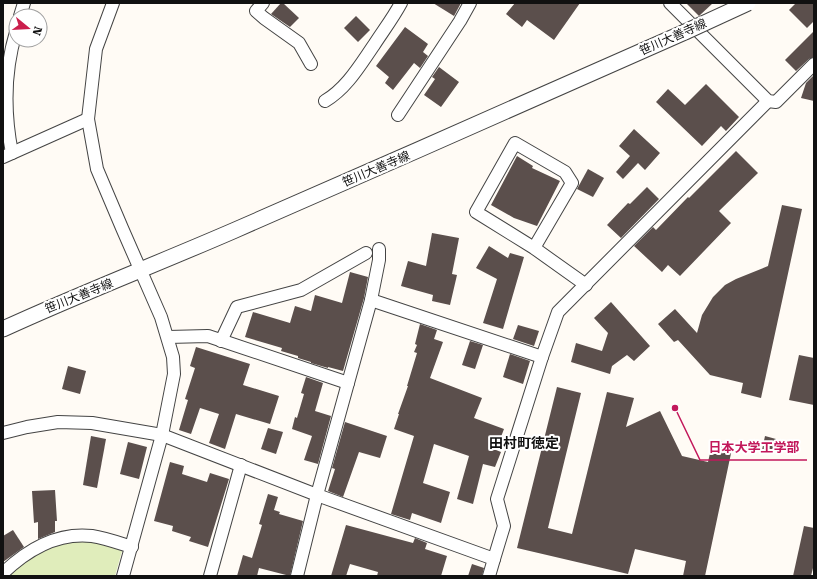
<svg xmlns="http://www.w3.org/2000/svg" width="817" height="579" viewBox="0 0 817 579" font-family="'Roboto Serif','Noto Sans JP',serif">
<rect width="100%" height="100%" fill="#fffbf5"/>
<polygon fill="#e0edbb" points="69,541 98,542 122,551 115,576 7,576 27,558 44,548"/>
<g fill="#5b4f4c">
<polygon points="281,3 283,3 299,18 290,27 271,14"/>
<polygon points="433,3 461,3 454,16"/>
<polygon points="515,3 580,3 554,40 527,20 522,27 506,14"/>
<polygon points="686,3 713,3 699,16"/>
<polygon points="796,3 814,3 814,21 807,28 789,10"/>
<polygon points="356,16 370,30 358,42 344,28"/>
<polygon points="405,27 428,44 423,52 428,56 420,68 414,63 393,90 385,83 389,77 376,66"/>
<polygon points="814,31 814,57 809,59 796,71 785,60"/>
<polygon points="439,67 459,82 441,107 424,95 435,79 432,77"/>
<polygon points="814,75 814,101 801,98 806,83"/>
<polygon points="706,84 739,117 726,131 721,126 702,146 656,102 668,89 685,105"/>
<polygon points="634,129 660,153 645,170 638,163 623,179 616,172 630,156 619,146"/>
<polygon points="736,151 758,173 719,211 731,223 680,276 668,265 662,272 634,246 653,227 656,230 688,197 689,198"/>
<polygon points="517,156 533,166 532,168 560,181 537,226 514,218 491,205"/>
<polygon points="588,169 604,178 593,197 577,189"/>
<polygon points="647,187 659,199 621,238 607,225 628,203 630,204"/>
<polygon points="782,205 802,209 761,398 741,393 743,383 710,375 678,340 674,342 658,324 675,309 697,333 702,315 713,297 725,285 736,279 768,266"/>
<polygon points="432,233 459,238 452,274 457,275 450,305 432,301 433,295 401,286 408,261 426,266"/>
<polygon points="489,246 508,258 510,253 524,257 503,329 483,323 497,279 476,268"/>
<polygon points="350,272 368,277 364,298 343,371 328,367 328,368 311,363 311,362 298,358 298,356 281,351 282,348 245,337 253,312 290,323 295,306 311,311 315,295 342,303"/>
<polygon points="611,302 650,346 634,361 627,355 612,366 610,374 571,362 576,343 602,351 608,333 594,318"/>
<polygon points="420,324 437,330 434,339 443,342 430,378 482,398 474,418 504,429 496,450 501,452 495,467 483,464 473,504 457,499 469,456 434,444 423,483 450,492 441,523 412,513 410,520 391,514 414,436 394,429 399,414 398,414 408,386 407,386 417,353 414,352 417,345 415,344"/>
<polygon points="518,325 539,331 534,346 513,339"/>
<polygon points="470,341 483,345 475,369 462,365"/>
<polygon points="196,347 250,364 243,385 279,396 270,424 236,414 225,449 209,443 219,414 200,408 191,434 179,430 188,400 185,399 195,368 190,366"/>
<polygon points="510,354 530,361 523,384 503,377"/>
<polygon points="799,355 814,358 814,405 789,400"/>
<polygon points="68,366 86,371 80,394 62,389"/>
<polygon points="306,377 323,383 315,411 331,416 318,464 304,460 312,436 292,429 295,417 297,418 304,394 301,393"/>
<polygon points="557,387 581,393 548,528 572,534 607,392 634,398 626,427 660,411 682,456 708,462 713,440 733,444 705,576 683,576 686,561 635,549 628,574 517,548"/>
<polygon points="345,422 387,436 380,458 359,452 343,497 328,491 335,469 332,468"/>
<polygon points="268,428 283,432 276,454 261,449"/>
<polygon points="91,436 106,439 97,488 83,485"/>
<polygon points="765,436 776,439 773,453 762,450"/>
<polygon points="128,442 147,447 139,479 120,474"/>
<polygon points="170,462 184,466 182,474 207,482 210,473 229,479 208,547 189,541 191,537 172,531 173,526 154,521"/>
<polygon points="55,490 57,521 55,521 55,532 38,539 38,522 34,523 32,491"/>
<polygon points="268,494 278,497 274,510 280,512 279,514 303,521 290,576 259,568 257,576 237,576 243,555 252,558 262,525 259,524"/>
<polygon points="346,525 413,543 415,538 427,543 425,549 447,556 441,576 377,576 378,572 350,564 346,576 331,576"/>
<polygon points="804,526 814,528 814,564 811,576 793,576"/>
<polygon points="13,530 24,547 3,562 3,536"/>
<polygon points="472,564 484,568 482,576 468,576"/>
</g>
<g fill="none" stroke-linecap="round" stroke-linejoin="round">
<g stroke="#444" stroke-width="14">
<g id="minor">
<polyline points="113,3 96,49 88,119 97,169 122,228 161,317 173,357 174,374 162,435 123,576"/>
<polyline points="263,3 256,11 264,18 299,43 311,64"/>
<polyline points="670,3 768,101 776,102 814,64"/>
<polyline points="20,16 24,3"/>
<path d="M325,101C347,88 360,65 374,45C383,31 393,18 401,3"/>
<polyline points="398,115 460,21 470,3"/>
<path d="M12,153C4,112 4,72 16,32"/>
<polyline points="3,157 88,119"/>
<polyline points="534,248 572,183 565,172 515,143 476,212 534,248 586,285"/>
<polyline points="371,300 542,357"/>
<polyline points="168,337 208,336 348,383"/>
<polyline points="221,341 237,307 301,290 366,253"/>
<polyline points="3,433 27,427 58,422 92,423 162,435 317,495 494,559 504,526 497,499 542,357 558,312 768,101"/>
<path d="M3,573C28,549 57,532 92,536C105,538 119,543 132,547"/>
<polyline points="210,576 241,465"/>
<polyline points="297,576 317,495 371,300 379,260 379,249"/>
<polyline points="489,576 494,559"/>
</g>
</g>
<g stroke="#444" stroke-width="17">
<path id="tertiary" d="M3,329C79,294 157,264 233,231C384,165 534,99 685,32"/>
</g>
<use href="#minor" stroke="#fff" stroke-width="12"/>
<use href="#tertiary" stroke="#fff" stroke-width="15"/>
<g stroke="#444" stroke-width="17" stroke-linecap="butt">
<polyline id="tertiary-bridge" points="685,32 748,3"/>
</g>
<use href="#tertiary-bridge" stroke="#fff" stroke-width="15"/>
</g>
<g text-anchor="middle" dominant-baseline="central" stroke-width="4" stroke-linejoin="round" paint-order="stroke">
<g font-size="12" fill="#111" stroke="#fff">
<text transform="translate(673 37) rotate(-24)">笹川大善寺線</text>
<text transform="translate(376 169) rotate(-23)">笹川大善寺線</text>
<text transform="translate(79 296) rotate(-22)">笹川大善寺線</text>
</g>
<g font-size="14" font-weight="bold" fill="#111" stroke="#fff">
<text x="524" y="443">田村町徳定</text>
</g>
</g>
<path fill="none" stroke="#c2185b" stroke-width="1.5" d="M675 408L700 460H807"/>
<circle fill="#c2185b" stroke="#fff" stroke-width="1.5" cx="675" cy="408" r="4"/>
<g font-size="13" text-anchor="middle" font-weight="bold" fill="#c2185b" stroke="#fff" stroke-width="4" stroke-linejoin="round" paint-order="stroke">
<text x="754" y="452">日本大学工学部</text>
</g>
<rect width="817" height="579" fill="none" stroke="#111111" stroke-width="8"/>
<g transform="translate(28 28) rotate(108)"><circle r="19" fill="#ffffff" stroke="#a0a0a0"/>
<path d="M0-3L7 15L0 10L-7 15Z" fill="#cb1e4c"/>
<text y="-6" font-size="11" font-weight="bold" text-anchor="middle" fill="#111111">N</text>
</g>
</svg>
